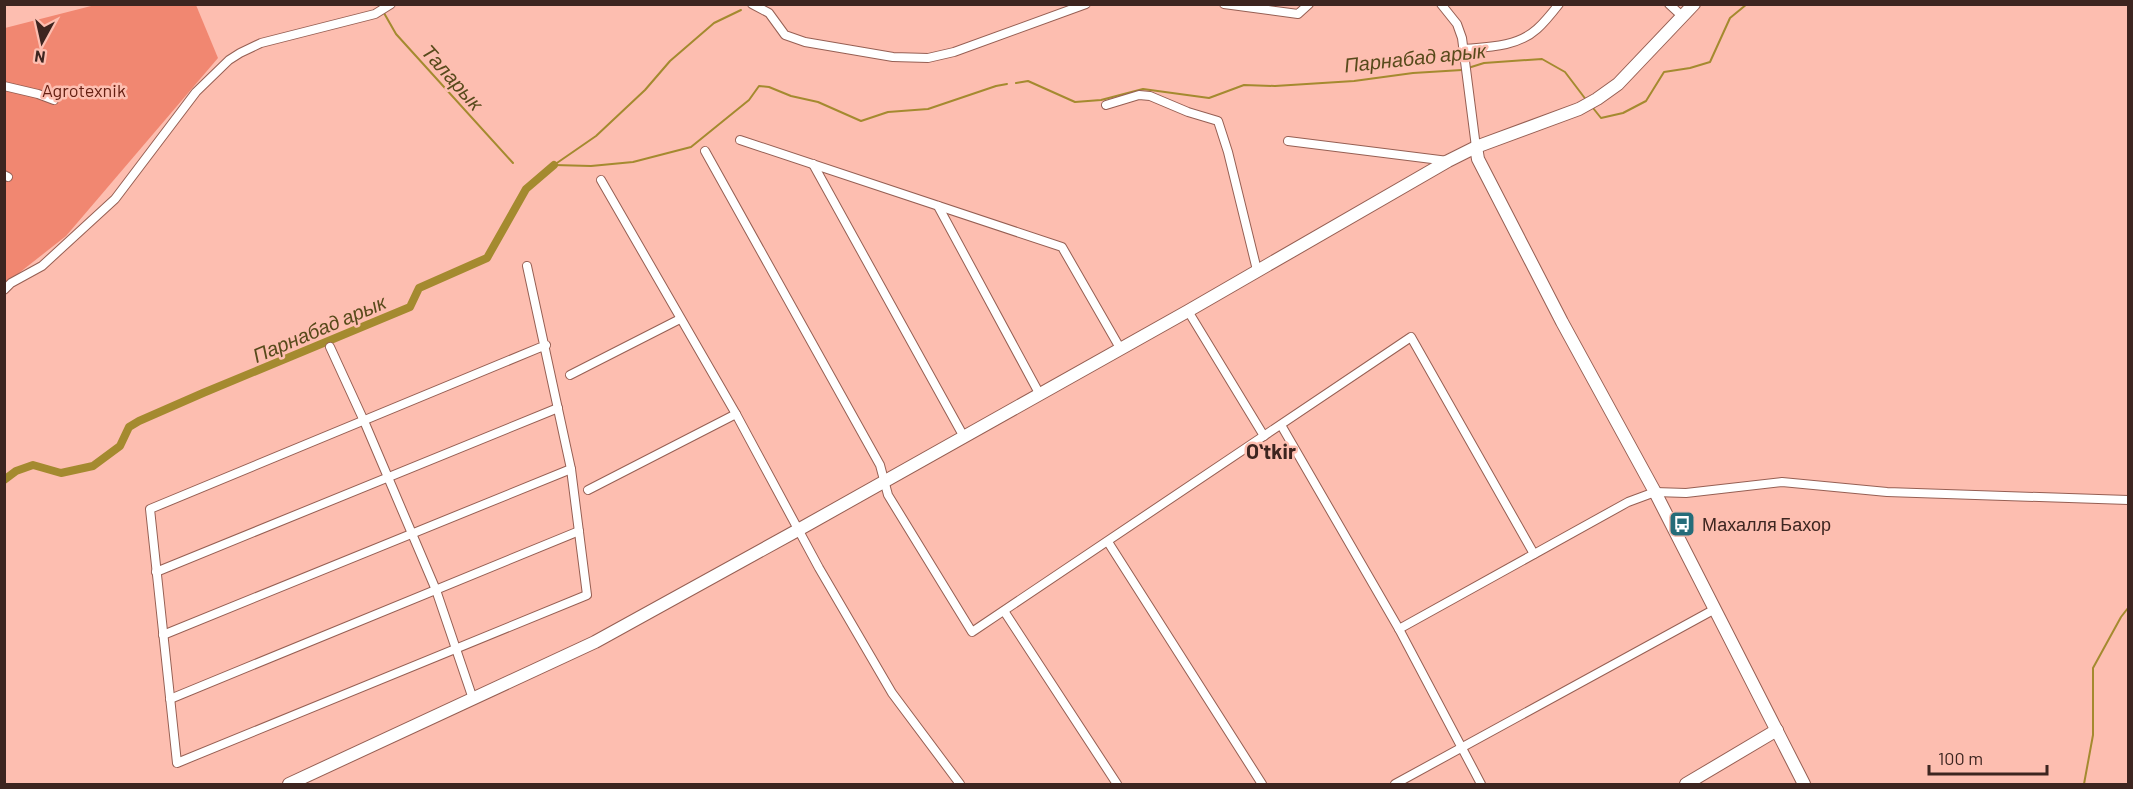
<svg xmlns="http://www.w3.org/2000/svg" width="2133" height="789" viewBox="0 0 2133 789" font-family="Barlow,sans-serif">
<rect width="100%" height="100%" fill="#fdbeb0"/>
<polygon fill="#f18771" points="95,5 196,5 218,58 66,236 5,284 5,28"/>
<g fill="none" stroke-linecap="round" stroke-linejoin="round">
<g stroke="#a48a2f" stroke-width="2">
<polyline points="384,13 396,34 513,163"/>
<polyline points="1468,68 1484,63 1542,59 1565,72 1587,101"/>
<polyline points="1016,83 1028,81 1075,102 1101,100 1143,89 1209,98 1244,85 1275,86 1354,81 1413,73 1462,70"/>
<polyline points="1593,108 1601,118 1623,113 1646,101 1664,72 1690,68 1710,62 1730,18 1747,4"/>
<polyline points="554,165 591,166 633,162 691,147 749,100 759,86 769,87 791,96 818,102 861,121 888,112 928,109 996,86 1007,84"/>
<polyline points="554,165 596,136 645,90 670,61 714,23 741,10"/>
<polyline points="2084,784 2093,735 2093,668 2121,617 2128,608"/>
</g>
<polyline stroke="#a48a2f" stroke-width="8" points="4,480 16,471 33,465 61,473 93,466 120,446 129,427 139,421 203,393 410,307 419,288 487,258 526,189 554,165"/>
<g stroke="#965f53" stroke-width="10">
<g id="street">
<polyline points="752,4 769,13 785,35 805,42 893,57 928,58 954,52 1086,4"/>
<polyline points="1224,4 1298,14 1309,4"/>
<polyline points="1441,4 1457,24 1462,38 1476,147"/>
<polyline points="1669,4 1682,16"/>
<path d="M1463,49C1488,47 1517,47 1537,29C1545,22 1552,13 1559,4"/>
<polyline points="4,86 38,94 54,100"/>
<polyline points="1106,105 1139,95 1150,96 1188,112 1218,121 1228,152 1257,270"/>
<polyline points="740,140 1062,247 1120,348"/>
<polyline points="1288,141 1448,161"/>
<polyline points="705,151 880,465 888,495 972,632 1411,337 1534,554"/>
<polyline points="813,164 964,437"/>
<polyline points="4,175 8,177"/>
<polyline points="601,180 736,414 819,568 892,693 960,784"/>
<polyline points="938,206 1039,393"/>
<polyline points="527,266 571,469 587,595 177,763 150,509 546,345"/>
<polyline points="4,290 11,283 42,266 115,199 196,92 229,60 240,53 261,43 375,14 391,4"/>
<polyline points="1188,311 1264,436"/>
<polyline points="330,347 364,421 436,590 473,699"/>
<polyline points="570,375 680,319"/>
<polyline points="1281,425 1399,629 1481,784"/>
<polyline points="588,490 736,414"/>
<polyline points="1108,542 1262,784"/>
<polyline points="156,572 558,408"/>
<polyline points="1004,611 1117,784"/>
<polyline points="1399,629 1628,502 1655,492 1686,493 1782,482 1887,492 2128,500"/>
<polyline points="163,635 571,469"/>
<polyline points="170,699 579,531"/>
<polyline points="1395,784 1715,609"/>
</g>
</g>
<g stroke="#965f53" stroke-width="14">
<g id="secondary">
<polyline points="1476,147 1478,159 1562,322 1655,492 1804,784"/>
<polyline points="289,784 595,642 798,530 1188,311 1448,161 1476,147 1579,109 1597,99 1618,84 1694,4"/>
<polyline points="1686,784 1777,730"/>
</g>
</g>
<use href="#street" stroke="#fff" stroke-width="8"/>
<use href="#secondary" stroke="#fff" stroke-width="12"/>
</g>
<defs>
<g id="bus-square" transform="scale(1.35)"><rect x="-9" y="-9" width="18" height="18" rx="4" fill="#256c79" stroke="#fdbeb0"/><path d="M-5-6H5V4H4V6H2V4H-2V6H-4V4H-5ZM-3.5-4V0h7V-4ZM-3.5 1.2v1.5H-2V1.2ZM2 1.2v1.5H3.5V1.2Z" fill="#fff"/></g>
</defs>
<g fill-rule="evenodd">
<use href="#bus-square" x="1682" y="524"/>
</g>
<g text-anchor="middle" dominant-baseline="central" stroke-width="5" stroke-linejoin="round" paint-order="stroke">
<g font-size="18" fill="#652013" stroke="#fdbeb0">
<text x="84" y="90">Agrotexnik</text>
</g>
<g font-size="18" fill="#3d2520" stroke="#fdbeb0" text-anchor="start">
<text x="1702" y="524">Махалля Бахор</text>
</g>
<g font-size="20" font-style="italic" fill="#584a1b" stroke="#fdbeb0">
<text transform="translate(1415 57) rotate(-6)">Парнабад арык</text>
<text transform="translate(453 77) rotate(48)">Таларык</text>
<text transform="translate(319 328) rotate(-23)">Парнабад арык</text>
</g>
<g font-size="21" font-weight="bold" fill="#3d2520" stroke="#fdbeb0">
<text x="1271" y="450">Oʻtkir</text>
</g>
</g>
<rect width="2133" height="789" fill="none" stroke="#3d2520" stroke-width="12"/>
<g transform="translate(42 42) rotate(188)" stroke="#fdbeb0" stroke-width="4.5" paint-order="stroke">
<path d="M0-4.5L10 22L0 15L-10 22Z" fill="#3d2520"/>
<text y="-9" font-size="16" font-weight="bold" text-anchor="middle" fill="#3d2520">N</text>
</g>
<path d="M1929 765v9h118v-9" fill="none" stroke="#3d2520" stroke-width="3"/>
<text x="1938" y="765" font-size="18" fill="#3d2520" stroke="#fdbeb0" stroke-width="4.5" paint-order="stroke">100 m</text>
</svg>
